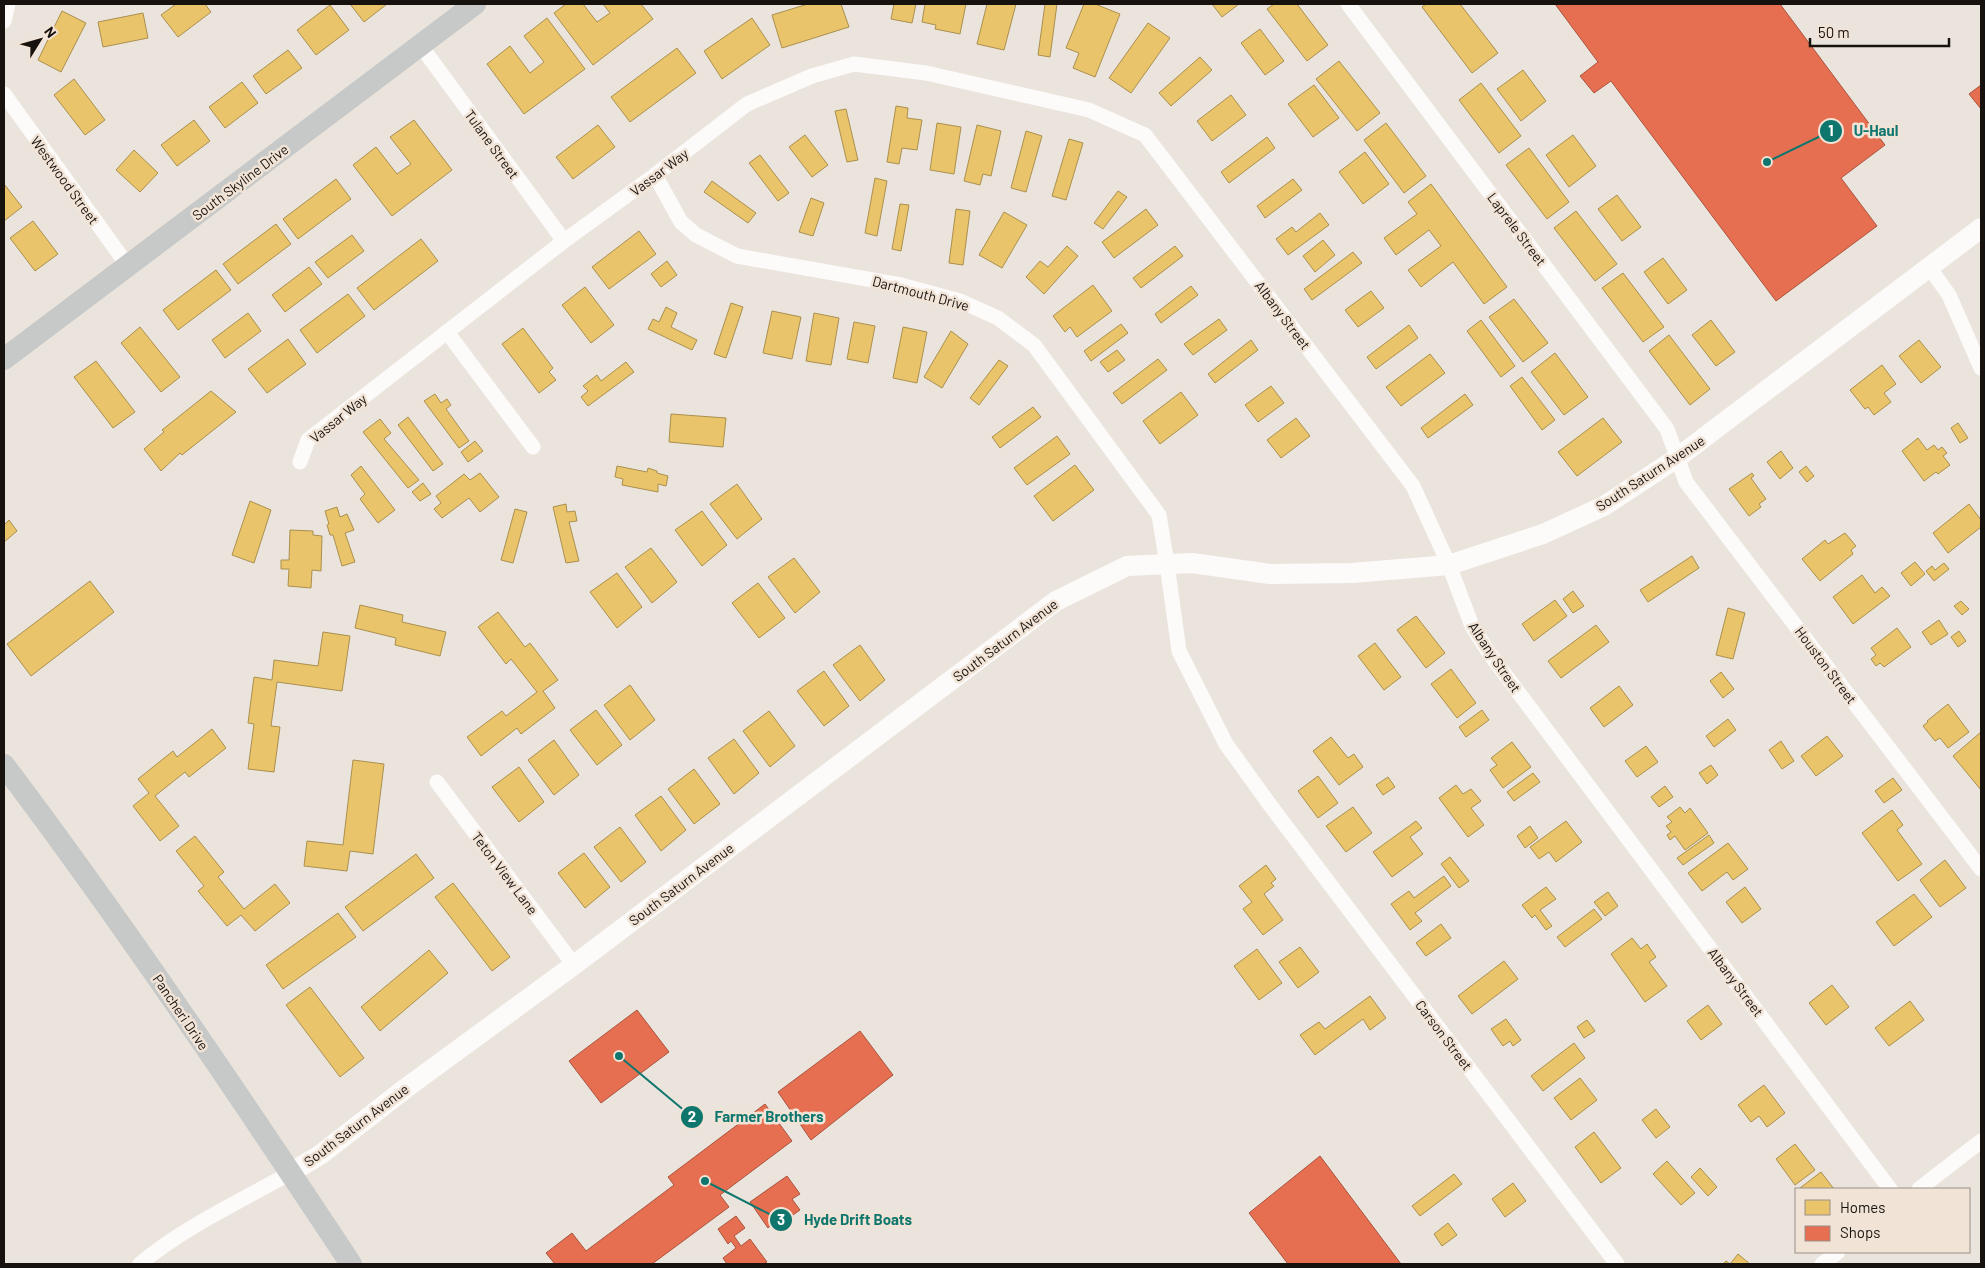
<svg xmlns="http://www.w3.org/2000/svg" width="1985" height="1268" viewBox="0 0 1985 1268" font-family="Barlow,sans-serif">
<rect width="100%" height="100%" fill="#ebe4dd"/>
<g fill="#e9c46a" stroke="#aa8f4e">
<polygon points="176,4 205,4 211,12 178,37 161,15"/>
<polygon points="350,4 387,4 364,22"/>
<polygon points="566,4 583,4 597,22 610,13 603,4 641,4 653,19 593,65 554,13"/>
<polygon points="808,4 841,4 849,27 782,48 772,15"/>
<polygon points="894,4 916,4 912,23 891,19"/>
<polygon points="925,4 966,4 960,34 935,29 936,25 922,22"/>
<polygon points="987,4 1016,4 1004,50 977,44"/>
<polygon points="1045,4 1057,4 1050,57 1038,55"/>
<polygon points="1084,4 1095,4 1120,14 1095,77 1073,68 1079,53 1066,48"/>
<polygon points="1212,4 1239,4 1222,17"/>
<polygon points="1274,4 1297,4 1328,45 1307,61 1267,9"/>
<polygon points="1426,4 1460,4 1498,53 1472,73 1422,7"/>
<polygon points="330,5 349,30 316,55 297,30"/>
<polygon points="62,11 86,23 61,72 38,60"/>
<polygon points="143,13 148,38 103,47 98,22"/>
<polygon points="547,18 585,69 524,114 487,64 510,46 530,73 544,62 524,36"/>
<polygon points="752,18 770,45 722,79 704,51"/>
<polygon points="1148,23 1170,38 1131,93 1109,78"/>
<polygon points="1260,29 1284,61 1265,75 1241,43"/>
<polygon points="677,48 696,73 630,122 611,97"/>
<polygon points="288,50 302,68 266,94 253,76"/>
<polygon points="1200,57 1212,70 1171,106 1159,93"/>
<polygon points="1339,61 1380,113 1357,131 1316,79"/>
<polygon points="1523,70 1546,101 1521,121 1497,89"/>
<polygon points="74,79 105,120 85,135 54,95"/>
<polygon points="242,82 258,103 225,128 209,107"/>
<polygon points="1481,83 1521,136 1499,153 1459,100"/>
<polygon points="1314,85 1339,118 1313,137 1288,104"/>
<polygon points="1231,95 1246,115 1212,141 1197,121"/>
<polygon points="896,106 908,108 907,118 922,120 917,150 902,148 899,164 887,162"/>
<polygon points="846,109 858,160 847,162 835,111"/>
<polygon points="194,120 210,141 177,166 161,145"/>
<polygon points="414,120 452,170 392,216 353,165 376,147 397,174 411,164 390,137"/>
<polygon points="937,123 961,127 954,174 930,170"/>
<polygon points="1386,123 1426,176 1404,193 1364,140"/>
<polygon points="598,125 615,147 573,179 556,157"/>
<polygon points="977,125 1001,131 991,176 983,174 980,185 964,181"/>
<polygon points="1026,131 1042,136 1026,192 1011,188"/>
<polygon points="805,135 828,165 812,177 789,147"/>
<polygon points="1573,135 1596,166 1569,187 1546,155"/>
<polygon points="1267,137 1275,148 1229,183 1221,172"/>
<polygon points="1069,139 1083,143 1066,200 1052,196"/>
<polygon points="1529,148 1569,202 1547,219 1506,165"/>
<polygon points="134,150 158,173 140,192 116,170"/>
<polygon points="1365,152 1389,184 1363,204 1339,172"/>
<polygon points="760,155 789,193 778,201 749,163"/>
<polygon points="875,178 887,181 877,236 865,233"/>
<polygon points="336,179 351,199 298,239 283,219"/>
<polygon points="1293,179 1302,190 1265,218 1257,206"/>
<polygon points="712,181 756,213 748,223 704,192"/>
<polygon points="4,184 22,207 4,221"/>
<polygon points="1431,184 1507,287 1484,304 1453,262 1421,287 1408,270 1441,246 1429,230 1396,255 1384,238 1417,214 1408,202"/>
<polygon points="1118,191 1127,197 1103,229 1094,223"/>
<polygon points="1617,195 1641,227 1622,241 1598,209"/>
<polygon points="811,198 824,203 813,236 799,232"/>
<polygon points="900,204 909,205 901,251 892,249"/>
<polygon points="956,209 970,211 963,265 949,263"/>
<polygon points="1146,209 1158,225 1114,258 1102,242"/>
<polygon points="1576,211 1617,264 1595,281 1554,228"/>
<polygon points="1004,212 1027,225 1002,268 979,255"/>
<polygon points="1320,213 1329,225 1288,255 1276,239 1292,227 1296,232"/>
<polygon points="33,221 58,254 35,271 10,238"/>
<polygon points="276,224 291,244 238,284 223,264"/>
<polygon points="639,231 656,254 609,289 592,267"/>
<polygon points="352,235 364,251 328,278 315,262"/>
<polygon points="421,239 438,261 374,310 357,288"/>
<polygon points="1323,240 1335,255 1315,272 1303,256"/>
<polygon points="1067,246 1078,256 1044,294 1026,277 1040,261 1048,267"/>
<polygon points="1175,246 1183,256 1141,288 1133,278"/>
<polygon points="1353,252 1362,263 1312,300 1304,289"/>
<polygon points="1663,258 1687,290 1668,304 1644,272"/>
<polygon points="667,261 677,275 661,287 651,274"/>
<polygon points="309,267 322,284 285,312 272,295"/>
<polygon points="216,270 231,290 178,330 163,310"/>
<polygon points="1623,273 1664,327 1643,342 1602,288"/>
<polygon points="1093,285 1112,311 1077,337 1070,327 1065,332 1053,316"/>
<polygon points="1191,286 1198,295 1161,323 1155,314"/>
<polygon points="585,287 614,325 591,343 562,305"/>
<polygon points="1371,291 1384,308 1358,327 1345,310"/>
<polygon points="348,294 365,316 317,353 300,330"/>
<polygon points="1514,299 1548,343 1523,362 1489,317"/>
<polygon points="731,303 743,307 726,358 714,354"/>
<polygon points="666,307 677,313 671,327 697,340 692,350 648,329 653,319 659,322"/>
<polygon points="772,311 801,317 792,359 763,353"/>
<polygon points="248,313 261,331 225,358 212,340"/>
<polygon points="814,313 839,318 831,365 806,361"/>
<polygon points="1219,319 1227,330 1193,355 1184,344"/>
<polygon points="1481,320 1515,366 1501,377 1467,331"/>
<polygon points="1711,320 1735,352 1716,366 1692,335"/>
<polygon points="854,322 875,326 868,363 847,359"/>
<polygon points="1121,324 1128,333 1091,361 1084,351"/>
<polygon points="1409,325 1418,338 1376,369 1367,357"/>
<polygon points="140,327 180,377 161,392 121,343"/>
<polygon points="903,327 927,332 917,383 893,378"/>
<polygon points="523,328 553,368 549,372 556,380 539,393 502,344"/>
<polygon points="951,331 968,344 942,388 924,377"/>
<polygon points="1669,335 1710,389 1690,405 1649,351"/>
<polygon points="288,339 306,364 267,393 248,369"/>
<polygon points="1251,340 1258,350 1215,383 1208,374"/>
<polygon points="1919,340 1941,367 1921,383 1899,356"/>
<polygon points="1117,350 1125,360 1108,372 1100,362"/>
<polygon points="1555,353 1588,397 1564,415 1531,372"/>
<polygon points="1430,354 1445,373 1401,406 1386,387"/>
<polygon points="1158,359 1167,370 1122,404 1113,393"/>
<polygon points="999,360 1008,366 979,405 970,398"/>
<polygon points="96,361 135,412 113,428 74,377"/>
<polygon points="626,362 634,372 588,406 581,397 588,391 583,386 597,375 601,381"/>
<polygon points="1882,365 1896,384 1884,393 1891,402 1874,415 1868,407 1865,409 1850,390"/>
<polygon points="1522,377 1555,420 1542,430 1510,386"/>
<polygon points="1271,386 1284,403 1258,422 1245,405"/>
<polygon points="211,391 236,412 182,455 180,453 161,471 144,449 164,432 162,430"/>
<polygon points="1181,392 1198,415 1160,444 1143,421"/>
<polygon points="435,394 441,403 447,399 451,405 446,409 469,441 459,448 424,401"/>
<polygon points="1465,394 1473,405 1428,438 1421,428"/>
<polygon points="1033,407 1041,417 1000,448 992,437"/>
<polygon points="671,414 726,418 723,447 669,442"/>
<polygon points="408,417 443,464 433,471 398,425"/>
<polygon points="1296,418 1310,436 1281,458 1267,440"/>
<polygon points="1603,418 1622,442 1577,476 1558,452"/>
<polygon points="380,419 391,433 384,439 419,480 408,488 363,432"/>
<polygon points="1958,423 1968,438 1960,443 1951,428"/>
<polygon points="1057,436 1070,454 1027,485 1014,468"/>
<polygon points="1918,438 1927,450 1934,445 1938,450 1942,447 1947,453 1943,456 1950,465 1938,474 1936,472 1924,481 1902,451"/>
<polygon points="475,441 483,451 468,462 461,452"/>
<polygon points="1781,451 1793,468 1780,479 1767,462"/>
<polygon points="1075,465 1094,490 1053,521 1034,496"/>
<polygon points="361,466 395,510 378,523 360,499 365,494 351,475"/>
<polygon points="617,466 647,472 648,468 657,471 657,473 668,476 666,486 658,484 658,492 622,485 623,479 615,477"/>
<polygon points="1806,466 1814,476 1807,482 1799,472"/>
<polygon points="480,473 499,497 480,512 469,498 442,518 434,509 441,503 436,496 464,474 470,480"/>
<polygon points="1752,473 1754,476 1751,478 1766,499 1759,504 1761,507 1749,516 1729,489"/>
<polygon points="423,483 431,494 420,501 412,492"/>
<polygon points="737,484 762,519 737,539 710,504"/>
<polygon points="250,501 271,510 254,563 232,555"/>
<polygon points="566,504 567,512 575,511 577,521 569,522 579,561 566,563 553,507"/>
<polygon points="1969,504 1981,520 1981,527 1948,553 1933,533"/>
<polygon points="337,507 340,517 347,514 354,530 345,533 355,562 342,566 333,535 330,535 327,525 329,524 325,511"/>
<polygon points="515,509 527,512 513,563 501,560"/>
<polygon points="702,511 727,545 702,566 675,530"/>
<polygon points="9,520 17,531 4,542 4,525"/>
<polygon points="290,530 313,531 313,535 322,536 321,571 312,570 311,588 288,586 289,569 281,569 281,560 289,560"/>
<polygon points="1845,533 1856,546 1851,550 1853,554 1820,581 1802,559 1825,540 1828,544"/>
<polygon points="651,548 677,582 652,603 625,567"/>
<polygon points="1692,556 1699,568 1648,602 1640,590"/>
<polygon points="794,558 820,592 795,613 768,577"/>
<polygon points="1915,562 1925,574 1911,586 1901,573"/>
<polygon points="1944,563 1949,569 1934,581 1926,571 1932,566 1935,570"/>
<polygon points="617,573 642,607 617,628 590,592"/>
<polygon points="1862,575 1875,593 1882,587 1890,596 1853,624 1833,597"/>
<polygon points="90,581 114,612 31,676 7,644"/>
<polygon points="758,583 785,618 759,638 732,603"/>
<polygon points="1573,591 1584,606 1573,613 1563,599"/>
<polygon points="1555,600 1567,616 1534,641 1522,624"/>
<polygon points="1961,601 1969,609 1962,615 1954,606"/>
<polygon points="360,605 403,615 402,622 446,632 440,656 395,645 396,638 355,628"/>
<polygon points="1728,608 1745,613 1733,659 1716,655"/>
<polygon points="498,612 525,647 530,643 558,680 543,691 555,708 521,734 517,728 481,756 467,737 502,711 506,716 537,692 511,659 506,664 478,627"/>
<polygon points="1416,616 1445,653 1426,668 1397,630"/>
<polygon points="1939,620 1948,634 1931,645 1922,632"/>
<polygon points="1596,625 1609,642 1561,678 1548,661"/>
<polygon points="1897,628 1911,647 1884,667 1880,663 1876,666 1871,659 1876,655 1871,648"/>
<polygon points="1959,631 1966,641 1958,647 1951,637"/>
<polygon points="323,632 350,636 342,691 277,682 271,726 280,727 274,772 248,769 254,724 248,723 254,677 272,680 274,660 318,666"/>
<polygon points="1375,643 1401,677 1384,690 1358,656"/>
<polygon points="860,645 885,680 860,701 833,665"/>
<polygon points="1451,669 1476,703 1457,718 1431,684"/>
<polygon points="824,671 849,706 824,726 797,691"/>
<polygon points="1721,672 1734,689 1723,698 1710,681"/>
<polygon points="630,685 655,720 630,740 604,705"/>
<polygon points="1619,686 1633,705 1604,727 1590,708"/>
<polygon points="1948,704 1969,732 1948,748 1940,738 1935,741 1923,726 1928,722 1927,721"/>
<polygon points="596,710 622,745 597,765 570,730"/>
<polygon points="1482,710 1489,720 1466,737 1459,727"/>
<polygon points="769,711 795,746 770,767 743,731"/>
<polygon points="1728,719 1736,730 1714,747 1706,736"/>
<polygon points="212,729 226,748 189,777 185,772 155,796 179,826 160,841 133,806 149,793 138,779 173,751 177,757"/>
<polygon points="1981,732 1981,790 1953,756"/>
<polygon points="1827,736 1843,756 1816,776 1801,756"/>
<polygon points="1331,737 1348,758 1354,754 1363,767 1339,785 1313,751"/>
<polygon points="734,739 759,773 734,794 708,758"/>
<polygon points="554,740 579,775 554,795 528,760"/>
<polygon points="1781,741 1794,761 1782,769 1769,750"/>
<polygon points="1512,742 1531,767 1503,788 1490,770 1497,765 1491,758"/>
<polygon points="1646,746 1658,762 1637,777 1625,761"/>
<polygon points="353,760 384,764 373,854 350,851 347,871 304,866 307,841 343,845"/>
<polygon points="1711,765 1718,775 1707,784 1699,773"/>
<polygon points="519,767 544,802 519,822 492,787"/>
<polygon points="694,769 720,804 694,824 668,789"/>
<polygon points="1533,773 1540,782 1514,801 1507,792"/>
<polygon points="1318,776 1338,803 1318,818 1298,791"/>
<polygon points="1388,777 1395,787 1383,795 1376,785"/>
<polygon points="1893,778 1902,790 1884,803 1875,791"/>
<polygon points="1456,785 1463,794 1471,789 1481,801 1471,808 1484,825 1468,837 1439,798"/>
<polygon points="1665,786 1673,797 1659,807 1651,797"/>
<polygon points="661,796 686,830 661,851 635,815"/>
<polygon points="1353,807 1372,833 1346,852 1326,826"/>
<polygon points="1680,807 1685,813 1690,808 1708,833 1685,850 1675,836 1670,840 1667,835 1671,832 1666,826 1672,822 1667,817"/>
<polygon points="1892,810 1903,825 1897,830 1922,864 1898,881 1862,833"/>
<polygon points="1416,821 1422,828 1410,837 1423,854 1392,877 1373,852"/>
<polygon points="1566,821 1582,842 1556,862 1549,852 1539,859 1530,847"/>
<polygon points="1530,826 1538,838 1525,848 1517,836"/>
<polygon points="620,827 646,862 621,882 594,847"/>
<polygon points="1709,835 1714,843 1683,865 1677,858"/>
<polygon points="195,836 224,872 218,877 244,909 275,884 290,903 255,931 241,915 227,926 198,891 204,886 176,851"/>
<polygon points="1728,843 1748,869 1733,880 1727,872 1702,891 1688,873"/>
<polygon points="584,853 610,887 585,908 558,873"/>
<polygon points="416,854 434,878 363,931 345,907"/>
<polygon points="1450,857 1469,881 1459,888 1441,864"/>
<polygon points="1945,860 1966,888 1940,907 1920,880"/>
<polygon points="1266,865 1276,879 1271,883 1274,886 1264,894 1283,920 1263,935 1243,909 1252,902 1239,886"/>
<polygon points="1444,876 1451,886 1415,913 1422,921 1410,930 1391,904 1409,891 1414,898"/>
<polygon points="453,883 510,957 492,971 435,897"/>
<polygon points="1546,887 1556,899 1540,910 1552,926 1546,930 1535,915 1532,918 1522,905"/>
<polygon points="1745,887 1761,909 1742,923 1726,902"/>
<polygon points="1608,892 1618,906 1605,916 1594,902"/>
<polygon points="1914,894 1932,917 1894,946 1876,922"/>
<polygon points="1594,909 1602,919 1565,947 1557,937"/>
<polygon points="338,913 356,937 283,989 266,965"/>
<polygon points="1441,924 1451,938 1426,956 1416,943"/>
<polygon points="1632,938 1641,949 1647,944 1656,957 1649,962 1667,986 1645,1002 1611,954"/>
<polygon points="1300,947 1319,972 1298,988 1279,962"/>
<polygon points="1257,949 1282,983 1259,1000 1234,966"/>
<polygon points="429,950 448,973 380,1031 361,1007"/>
<polygon points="1504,961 1518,979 1472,1014 1458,996"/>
<polygon points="1832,985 1849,1007 1826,1025 1809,1003"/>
<polygon points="310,987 364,1058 340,1077 286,1005"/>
<polygon points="1370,996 1386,1018 1370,1030 1363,1019 1315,1055 1300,1035 1319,1022 1325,1029"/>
<polygon points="1910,1001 1924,1020 1889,1046 1875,1028"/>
<polygon points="1708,1005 1722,1024 1701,1040 1687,1021"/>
<polygon points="1506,1019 1521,1040 1513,1046 1510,1041 1503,1046 1491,1029"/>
<polygon points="1587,1020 1595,1031 1584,1038 1577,1027"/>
<polygon points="1574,1043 1585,1058 1543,1091 1531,1076"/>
<polygon points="1580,1078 1597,1100 1571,1120 1554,1098"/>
<polygon points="1764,1085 1785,1113 1767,1127 1759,1116 1751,1122 1738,1105"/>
<polygon points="1656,1109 1670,1127 1656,1138 1642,1120"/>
<polygon points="1594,1132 1621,1168 1601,1183 1575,1147"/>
<polygon points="1795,1144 1815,1170 1795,1185 1776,1159"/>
<polygon points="1667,1161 1695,1193 1681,1205 1653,1174"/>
<polygon points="1700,1168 1717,1187 1708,1196 1691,1177"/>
<polygon points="1821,1172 1834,1189 1802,1189 1800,1188"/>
<polygon points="1454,1174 1462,1184 1420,1216 1412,1206"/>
<polygon points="1513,1183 1526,1201 1505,1217 1492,1199"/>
<polygon points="1448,1223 1457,1235 1442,1246 1434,1234"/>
<polygon points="1738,1254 1750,1264 1723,1264 1726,1261 1730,1264"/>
</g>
<g fill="#e76f51" stroke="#a9533d">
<polygon points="1555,4 1780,4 1885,145 1841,178 1877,226 1776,301 1611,81 1594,93 1580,76 1598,62"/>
<polygon points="1981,85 1981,109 1969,94"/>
<polygon points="637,1010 669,1052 601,1103 569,1061"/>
<polygon points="860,1031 893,1075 811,1140 778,1092"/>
<polygon points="765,1104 792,1141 720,1195 729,1207 652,1264 555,1264 546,1253 572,1233 586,1251 674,1185 668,1177"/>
<polygon points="1320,1156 1401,1264 1288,1264 1249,1213"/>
<polygon points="787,1176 800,1194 792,1199 800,1210 776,1227 773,1223 768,1228 750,1202"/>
<polygon points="736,1216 745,1228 734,1236 741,1246 750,1239 767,1262 763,1264 727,1264 723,1258 736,1248 731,1241 728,1244 718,1229"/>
</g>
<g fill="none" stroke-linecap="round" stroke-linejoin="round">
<g stroke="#fcfbfa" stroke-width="15">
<polyline points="1348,4 1667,429 1686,482 1981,869"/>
<polyline points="4,21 8,4"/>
<polyline points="421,46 564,241"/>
<polyline points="4,94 128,266"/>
<polyline points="655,175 681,222 696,235 737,256 901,285 960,301 998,318 1034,345 1159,515 1167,564 1179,651 1226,744 1270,805 1617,1264"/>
<polyline points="1929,267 1949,295 1981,368"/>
<polyline points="447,332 533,447"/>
<polyline points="300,462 308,440 564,241 655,175 747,104 812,76 854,64 926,73 1089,110 1145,135 1413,486 1449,565 1472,626 1489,653 1890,1189"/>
<polyline points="437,782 574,965"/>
<polyline points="1919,1189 1981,1141"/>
<path d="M140,1264C184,1227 241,1201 290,1173"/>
<polyline points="1822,1264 1838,1252"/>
</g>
<polyline stroke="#fcfbfa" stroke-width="20" points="290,1173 320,1155 406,1088 574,965 1056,601 1127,566 1192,563 1270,574 1352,573 1449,565 1543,534 1604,506 1677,458 1981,228"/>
<g stroke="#c7c9c8" stroke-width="22">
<polyline points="4,359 475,4"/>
<path d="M4,765C126,927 239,1095 351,1264"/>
</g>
</g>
<g text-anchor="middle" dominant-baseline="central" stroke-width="5" stroke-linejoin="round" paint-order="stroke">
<g font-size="14" fill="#17120e" stroke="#f1e4d7">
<text transform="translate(492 144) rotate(54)">Tulane Street</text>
<text transform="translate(659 172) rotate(-37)">Vassar Way</text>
<text transform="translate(65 180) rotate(54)">Westwood Street</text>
<text transform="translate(240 182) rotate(-37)">South Skyline Drive</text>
<text transform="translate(1517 229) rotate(53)">Laprele Street</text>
<text transform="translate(921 293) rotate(15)">Dartmouth Drive</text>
<text transform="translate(1283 315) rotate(53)">Albany Street</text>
<text transform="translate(338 418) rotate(-39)">Vassar Way</text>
<text transform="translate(1650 473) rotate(-33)">South Saturn Avenue</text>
<text transform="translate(1005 640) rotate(-37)">South Saturn Avenue</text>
<text transform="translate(1495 657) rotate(56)">Albany Street</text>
<text transform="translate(1826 665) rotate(53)">Houston Street</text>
<text transform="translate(505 873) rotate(53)">Teton View Lane</text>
<text transform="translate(681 884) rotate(-37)">South Saturn Avenue</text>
<text transform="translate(1736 982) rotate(53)">Albany Street</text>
<text transform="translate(181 1012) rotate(56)">Pancheri Drive</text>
<text transform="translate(1444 1035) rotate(53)">Carson Street</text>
<text transform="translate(356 1125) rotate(-37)">South Saturn Avenue</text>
</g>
</g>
<path fill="none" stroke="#0f766e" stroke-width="2" d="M1767 162L1831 131M619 1056L692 1117M705 1181L781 1220"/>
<g fill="#0f766e" stroke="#f1e4d7" stroke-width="2">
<circle cx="1767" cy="162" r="5"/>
<circle cx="619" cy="1056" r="5"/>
<circle cx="705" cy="1181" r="5"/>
<circle cx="1831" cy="131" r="12"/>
<circle cx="692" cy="1117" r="12"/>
<circle cx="781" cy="1220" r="12"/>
</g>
<g font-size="15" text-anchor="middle" font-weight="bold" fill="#fff">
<text x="1831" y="136">1</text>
<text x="692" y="1122">2</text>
<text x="781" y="1225">3</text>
</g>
<g font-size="15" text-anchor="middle" font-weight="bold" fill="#0f766e" stroke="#f1e4d7" stroke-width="5" stroke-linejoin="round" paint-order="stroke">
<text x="1876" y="136">U-Haul</text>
<text x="769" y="1122">Farmer Brothers</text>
<text x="858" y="1225">Hyde Drift Boats</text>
</g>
<rect width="1985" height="1268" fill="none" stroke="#17120e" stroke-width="10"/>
<rect x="1795" y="1188" width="175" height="65" fill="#f1e4d7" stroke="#9a9087"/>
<rect x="1805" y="1200" width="25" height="15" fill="#e9c46a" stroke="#9a9087"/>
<text x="1840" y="1213" font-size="15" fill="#17120e">Homes</text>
<rect x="1805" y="1226" width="25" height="15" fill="#e76f51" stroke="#9a9087"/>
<text x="1840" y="1238" font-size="15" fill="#17120e">Shops</text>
<g transform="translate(40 40) rotate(53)" stroke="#f1e4d7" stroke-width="4" paint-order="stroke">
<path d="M0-4L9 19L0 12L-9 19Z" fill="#17120e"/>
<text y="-8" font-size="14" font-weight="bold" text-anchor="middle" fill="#17120e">N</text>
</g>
<path d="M1810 38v8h139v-8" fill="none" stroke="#17120e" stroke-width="2.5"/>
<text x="1818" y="38" font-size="15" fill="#17120e" stroke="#f1e4d7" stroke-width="4" paint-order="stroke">50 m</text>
</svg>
